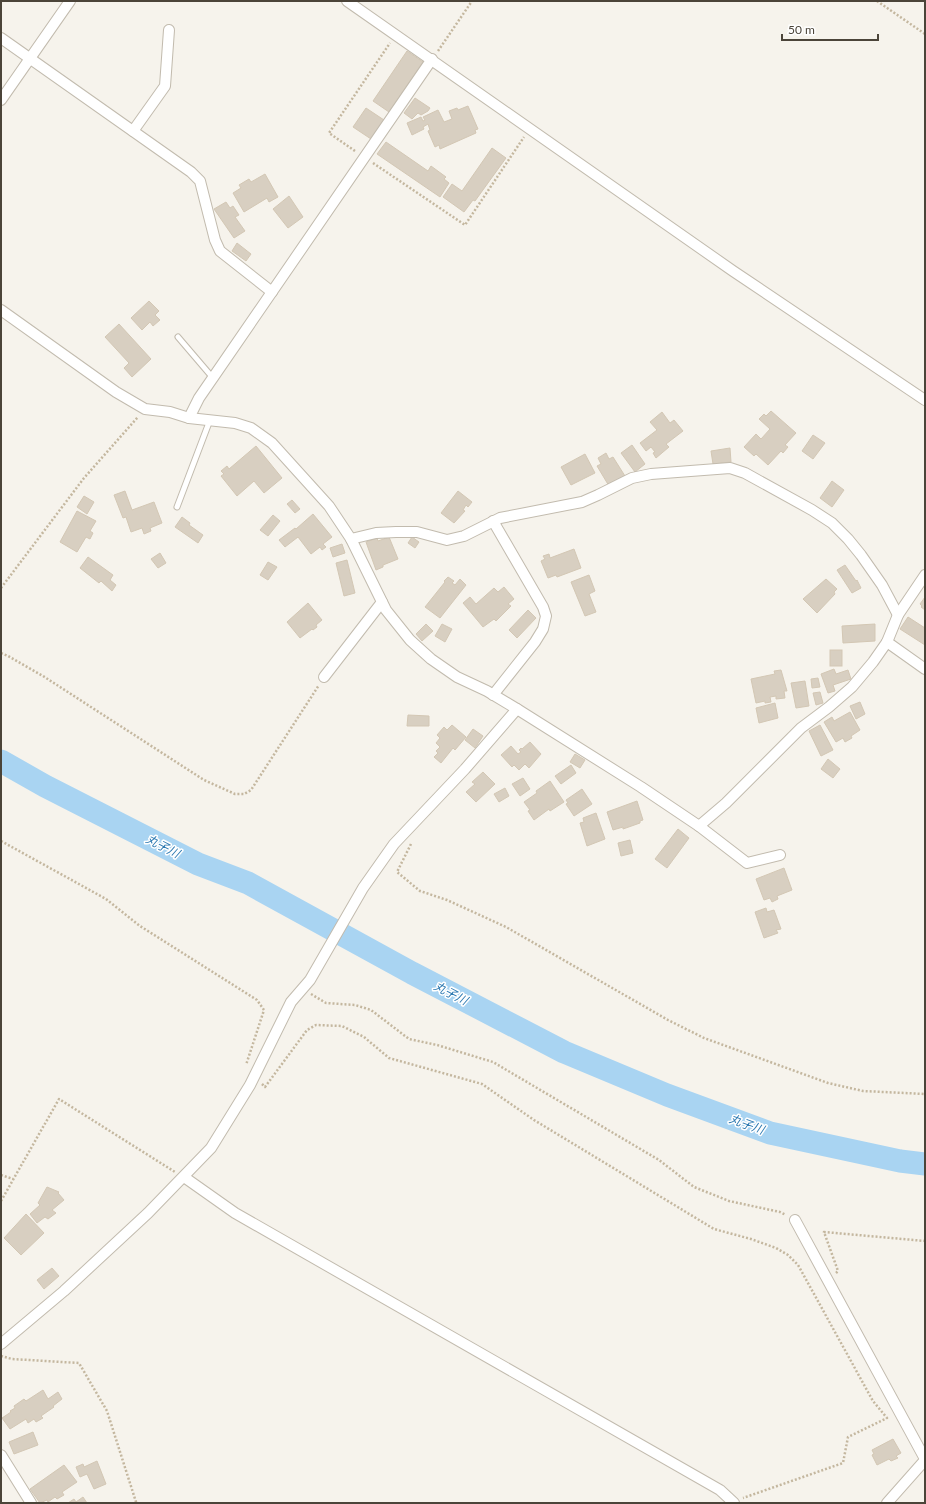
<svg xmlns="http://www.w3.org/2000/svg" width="926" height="1504" viewBox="0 0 926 1504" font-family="Lato,'Noto Sans JP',sans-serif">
<rect width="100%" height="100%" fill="#f6f3ec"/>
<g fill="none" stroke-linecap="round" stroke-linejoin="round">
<polyline stroke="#a9d4f2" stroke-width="23" points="1,761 45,786 198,864 248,883 412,973 564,1052 667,1095 770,1133 900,1161 925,1164"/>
</g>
<g fill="#d8cfc1" stroke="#d3c7b4">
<polygon points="407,51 423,62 389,112 373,101"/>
<polygon points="415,98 430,108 428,111 421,115 418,113 412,119 404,113"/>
<polygon points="468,106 478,129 475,130 476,133 440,149 439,145 435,147 428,131 430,130 428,124 423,127 424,129 412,135 407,123 421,117 423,121 425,120 423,117 438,110 444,122 452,119 449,111 457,108 458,110"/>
<polygon points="366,108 384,120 371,139 353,127"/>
<polygon points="386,142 428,171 431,166 446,177 444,179 449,183 440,197 377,154"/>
<polygon points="492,148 506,158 475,201 473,200 464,212 443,197 452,184 462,191"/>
<polygon points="265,174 278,197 269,202 267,198 244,212 233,193 241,188 239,185 249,179 251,182"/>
<polygon points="289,196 303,217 288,228 273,209"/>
<polygon points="226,202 230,208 233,206 239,215 235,217 245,231 234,238 214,209"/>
<polygon points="237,243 251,254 246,261 232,251"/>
<polygon points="149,301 159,311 155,315 160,320 153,326 150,322 142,330 131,318"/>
<polygon points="119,324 151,359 132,377 124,368 129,363 105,337"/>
<polygon points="771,411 796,433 785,445 788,447 783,453 781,451 768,465 756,454 754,456 744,447 756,434 761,439 770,429 759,419 764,414 766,416"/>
<polygon points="662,412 670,423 674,420 683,431 666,444 669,447 656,458 653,453 655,452 651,447 646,451 640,443 657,430 650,422"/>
<polygon points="813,435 825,443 813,459 802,451"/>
<polygon points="632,445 645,464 635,472 621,453"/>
<polygon points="256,446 282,478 264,493 254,481 237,496 221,476 224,474 221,471 227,466 229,469"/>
<polygon points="730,448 731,462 713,464 711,451"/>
<polygon points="606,453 609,459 613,457 625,476 609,486 597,466 601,464 598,458"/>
<polygon points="585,454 595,473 571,485 561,467"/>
<polygon points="832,481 844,490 832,507 820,498"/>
<polygon points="125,491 132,510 154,502 162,523 150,528 151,531 144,534 142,528 131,532 126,517 123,518 114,495"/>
<polygon points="458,491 472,502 468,507 466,505 463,510 465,511 454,523 441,513"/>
<polygon points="84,496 94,502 87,514 77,507"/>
<polygon points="292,500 300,509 295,513 287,504"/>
<polygon points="77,511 96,521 90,531 93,533 90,539 86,537 77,552 60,542"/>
<polygon points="313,514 332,537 323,544 326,547 322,550 320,547 311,554 298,537 285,547 279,540 295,528 296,529"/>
<polygon points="273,515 280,521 268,536 260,530"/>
<polygon points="182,517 190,523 189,525 203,535 198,543 175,527"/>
<polygon points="389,537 398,559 383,565 383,567 376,570 366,542 377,538 378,541"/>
<polygon points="412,537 419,542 415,548 408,543"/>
<polygon points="342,544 345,553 333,557 330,548"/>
<polygon points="574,549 581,568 557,577 556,575 548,578 541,561 545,559 543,556 549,554 550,558"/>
<polygon points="160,553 166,563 158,568 151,559"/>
<polygon points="88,557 113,575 110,580 116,585 112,591 101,581 99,583 80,568"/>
<polygon points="347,560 355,593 344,596 336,563"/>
<polygon points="268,562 277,567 268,580 260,575"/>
<polygon points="845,565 856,581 857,580 861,588 852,593 837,570"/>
<polygon points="589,575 595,591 589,594 596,612 585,616 571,582"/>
<polygon points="448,577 454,581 452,583 455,585 460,579 466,585 440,618 425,607 445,582 444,581"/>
<polygon points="826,579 837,589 834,592 835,594 817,613 803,599"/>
<polygon points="504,587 514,599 508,604 511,606 496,621 494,619 483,627 463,603 470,597 476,604 494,588 498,592"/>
<polygon points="925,597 925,610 921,607 922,606 920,604"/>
<polygon points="308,603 322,620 316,625 317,627 313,630 312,629 300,638 287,622"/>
<polygon points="528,610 536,618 517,638 509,630"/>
<polygon points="908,617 925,628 925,645 900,629"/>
<polygon points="426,624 433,631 422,641 416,634"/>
<polygon points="442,624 452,629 445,642 435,636"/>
<polygon points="875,624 875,641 843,643 842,626"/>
<rect x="830" y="650" width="12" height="16"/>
<polygon points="834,669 836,674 848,670 851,679 833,685 835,691 828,693 821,674"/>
<polygon points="781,670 787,691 784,691 785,698 776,699 776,696 770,697 771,702 765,703 765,701 756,703 751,679 775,674 774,671"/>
<polygon points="818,678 820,687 812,688 811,679"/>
<polygon points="805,681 809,706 796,708 791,683"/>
<polygon points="820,692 823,703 816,705 813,693"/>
<polygon points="860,702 865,714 856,719 850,706"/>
<polygon points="775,703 778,718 759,723 756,708"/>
<polygon points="850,712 860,730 851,736 852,738 845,742 843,738 836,742 824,722 832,717 834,721"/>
<polygon points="408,715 429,716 429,726 407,726"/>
<polygon points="452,725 466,737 455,750 453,748 441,763 434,757 438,753 436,751 440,747 436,743 440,738 437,735 444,727 447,730"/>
<polygon points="820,725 833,750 821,756 809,731"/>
<polygon points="473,729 483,736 475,748 465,740"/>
<polygon points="530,742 541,754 529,768 525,764 519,770 514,765 512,767 501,755 511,746 518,754 521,752 519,750 521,748 522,749"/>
<polygon points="575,754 585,760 580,768 570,762"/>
<polygon points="828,759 840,769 833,778 821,769"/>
<polygon points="571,765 576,773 561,784 555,776"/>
<polygon points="483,772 495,784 476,802 466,792 475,784 472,782"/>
<polygon points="523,778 530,789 520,796 512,784"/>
<polygon points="550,781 564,802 550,811 549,809 534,820 528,811 530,810 524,802 537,793 536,791"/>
<polygon points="505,788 509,796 499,802 494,794"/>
<polygon points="582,789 592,804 574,816 566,804 568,803 566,800"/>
<polygon points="637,801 643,820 640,821 640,823 623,829 623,827 613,830 607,812"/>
<polygon points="596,813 605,839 587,846 580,823 584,822 583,818"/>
<polygon points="678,829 689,838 667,868 655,859"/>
<polygon points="630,840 633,853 621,856 618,843"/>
<polygon points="784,868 792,890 777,896 778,899 772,902 770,898 764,900 756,879"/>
<polygon points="766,908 767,912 774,910 781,929 776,930 778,933 764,938 755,912"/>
<polygon points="47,1187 59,1192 58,1193 64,1200 52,1210 56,1213 48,1219 45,1217 37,1223 30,1214 40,1205 38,1203"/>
<polygon points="26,1214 44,1233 21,1255 4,1238"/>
<polygon points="52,1268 59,1276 44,1289 37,1280"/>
<polygon points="43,1390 48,1399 58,1392 62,1399 53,1406 54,1407 41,1416 43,1418 36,1422 34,1419 28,1423 26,1419 10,1429 2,1418 11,1412 10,1411 15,1408 14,1406 24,1399 26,1401"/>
<polygon points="33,1432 38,1445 14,1454 9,1442"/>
<polygon points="893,1439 901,1453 896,1456 898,1458 891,1461 889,1459 877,1465 872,1455 874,1454 872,1450"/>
<polygon points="97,1461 106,1484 94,1489 87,1474 80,1477 76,1467 83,1464 84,1467"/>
<polygon points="64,1465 77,1482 62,1492 64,1495 57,1499 55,1497 48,1502 47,1500 40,1503 30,1489"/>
<polygon points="83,1497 87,1503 68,1503 74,1499 76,1502"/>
</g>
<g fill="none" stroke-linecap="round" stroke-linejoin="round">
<g stroke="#c2bbae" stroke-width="7">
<g id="service">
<polyline points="178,337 213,378"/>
<polyline points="177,507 210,420"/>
</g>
</g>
<g stroke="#c2bbae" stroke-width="12">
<g id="minor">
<polyline points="347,1 733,271 925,400"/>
<polyline points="1,38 191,172 200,181 215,240 220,251 272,292"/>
<polyline points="1,100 70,1"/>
<polyline points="133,131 165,86 169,30"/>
<polyline points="1,310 116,392 145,409 170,412 189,418 235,423 251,428 272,443 329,506 351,539 386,610 410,640 431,659 457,677 487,691 517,709 641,787 699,826 747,863 780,855"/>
<polyline points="189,418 199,398 432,59"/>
<polyline points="493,521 543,607 546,616 543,629 535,642 493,695"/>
<polyline points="351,539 376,533 396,532 417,532 447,540 464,536 500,518 582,502 598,495 632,478 651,474 730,468 745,473 812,510 832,523 848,539 861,555 882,585 898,615"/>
<polyline points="887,642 925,669"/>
<polyline points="324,677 382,602"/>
<polyline points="699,826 726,803 801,728 829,707 852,687 873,662 887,642 898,615 925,575"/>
<polyline points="184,1177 235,1213 720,1490 734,1503"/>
<polyline points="795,1220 925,1459"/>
<polyline points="1,1344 64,1291 148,1213 211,1148 250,1085 291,1002 310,980 363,888 394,844 465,769 517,709"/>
<polyline points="1,1455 31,1503"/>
<polyline points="887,1503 925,1460"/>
</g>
</g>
<g stroke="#c4b79f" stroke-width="2.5" stroke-dasharray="2 2" stroke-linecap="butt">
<polyline points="877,1 925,34"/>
<polyline points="438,51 472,1"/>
<polyline points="355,151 329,133 390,43"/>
<polyline points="373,163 465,225 524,137"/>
<polyline points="1,588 84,478 138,417"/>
<polyline points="1,653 8,656 43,676 204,780 235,794 244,794 251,790 319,685"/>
<polyline points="1,841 106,899 140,926 257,1000 264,1010 246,1065"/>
<polyline points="411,844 397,872 420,891 447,900 506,927 668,1020 704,1038 828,1083 863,1091 925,1094"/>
<polyline points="311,994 326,1003 355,1005 371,1010 409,1039 437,1045 493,1062 659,1160 694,1187 729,1201 780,1212 786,1215"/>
<polyline points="262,1084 265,1087 307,1030 316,1025 342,1026 364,1037 389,1058 482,1084 534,1120 714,1229 751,1239 776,1248 788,1255 798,1265 873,1401 887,1418 848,1437 843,1463 743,1498"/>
<polyline points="1,1175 13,1179"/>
<polyline points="1,1201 59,1099 175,1172"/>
<polyline points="836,1273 838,1271 824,1232 925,1241"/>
<polyline points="1,1356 12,1359 79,1363 107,1411 136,1502 135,1503"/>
</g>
<use href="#service" stroke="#fff" stroke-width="5"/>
<use href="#minor" stroke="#fff" stroke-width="10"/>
</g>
<g text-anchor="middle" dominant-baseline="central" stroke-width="3" stroke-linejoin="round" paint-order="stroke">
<g font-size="12" font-style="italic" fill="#2e7ab2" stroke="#fff">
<text transform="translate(163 846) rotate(27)">丸子川</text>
<text transform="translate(451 993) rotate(27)">丸子川</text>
<text transform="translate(747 1124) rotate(20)">丸子川</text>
</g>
</g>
<rect width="926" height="1504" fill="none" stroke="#4b4439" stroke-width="4"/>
<path d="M782 34v6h96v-6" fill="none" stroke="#4b4439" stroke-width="2"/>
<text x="788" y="34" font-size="12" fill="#4b4439" stroke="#ffffff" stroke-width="3" paint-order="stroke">50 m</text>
</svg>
